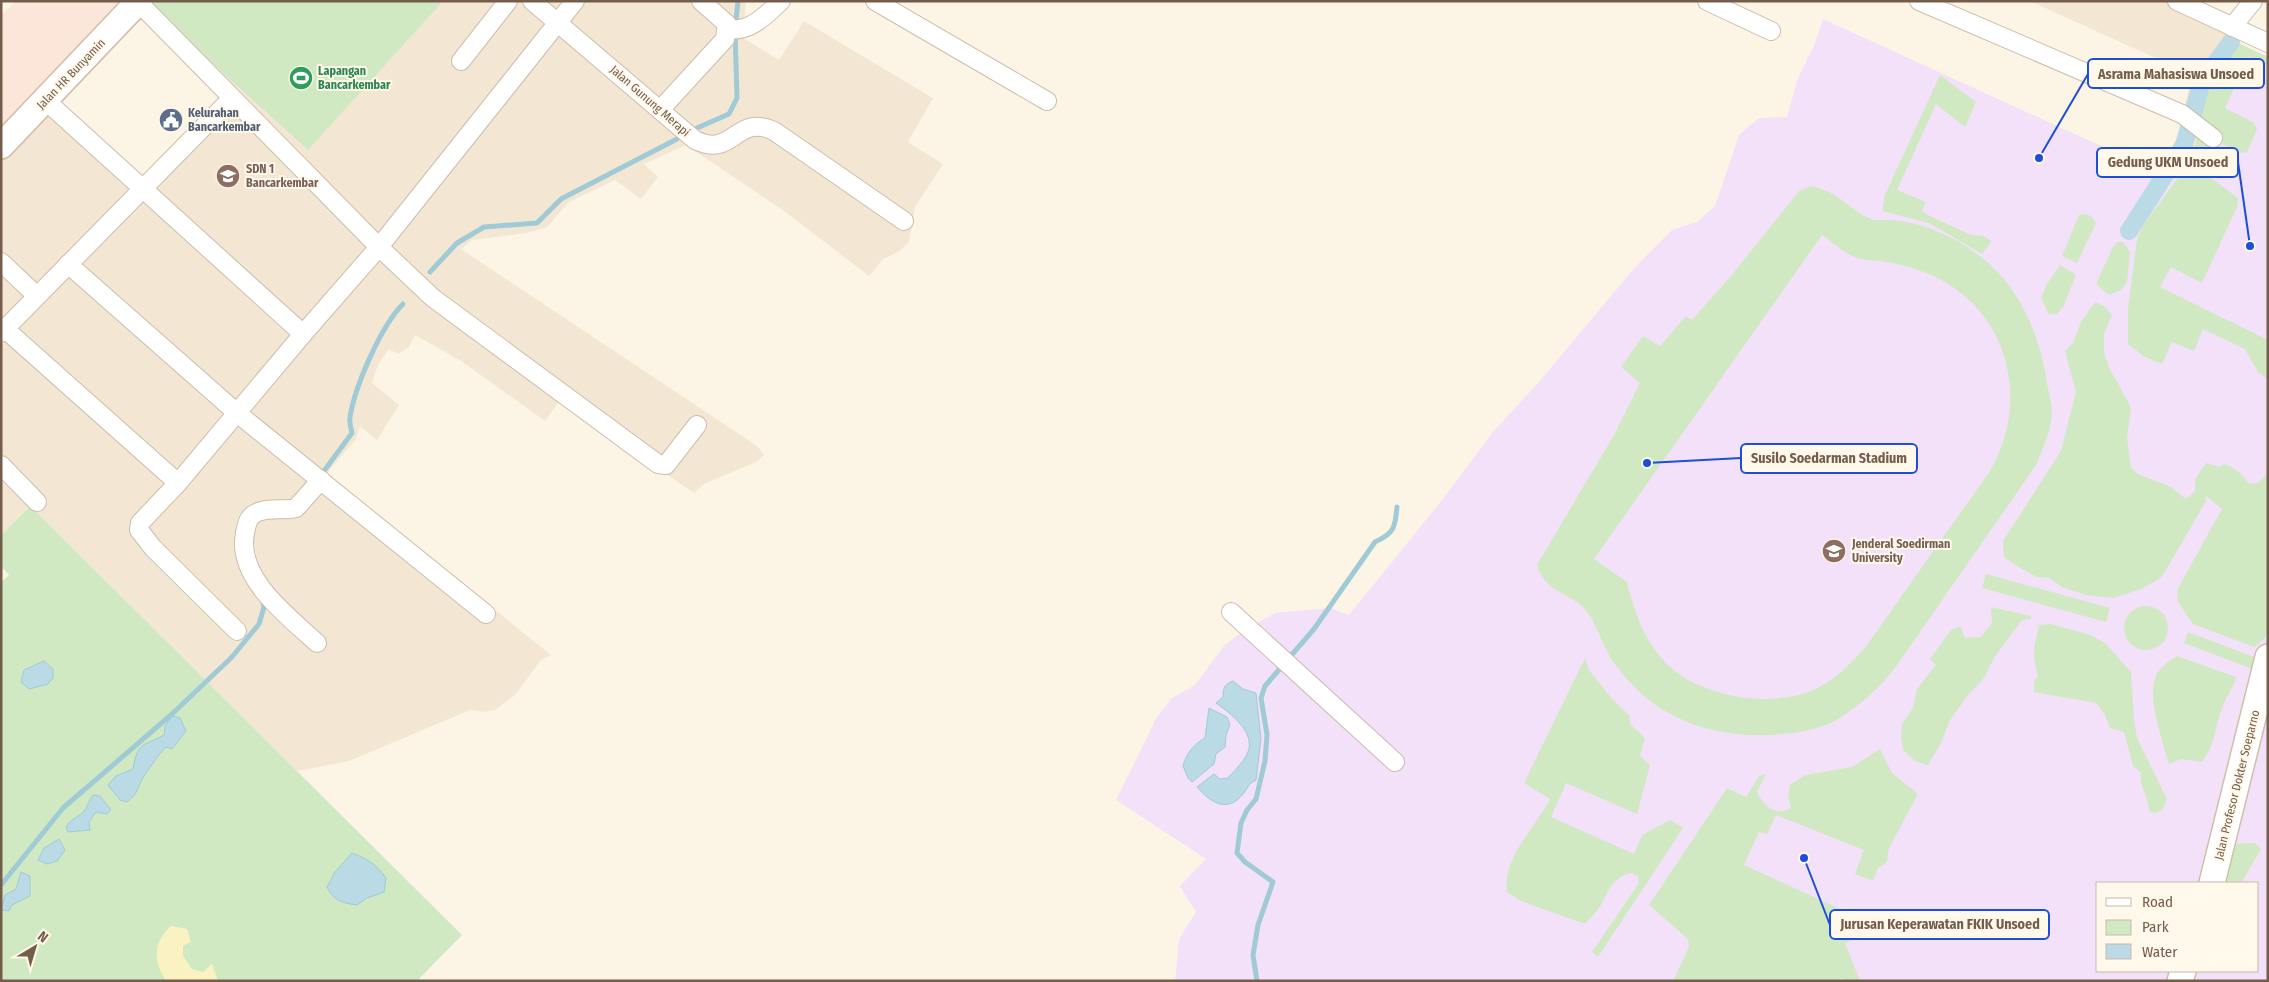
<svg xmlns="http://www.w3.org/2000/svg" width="2269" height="982" viewBox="0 0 2269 982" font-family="'Fira Sans Condensed',sans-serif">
<rect width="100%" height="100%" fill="#fcf5e5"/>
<g fill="#f3e7d3">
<polygon points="139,1 746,1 743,38 779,60 804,21 933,98 908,142 943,164 915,207 909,242 898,252 883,259 869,276 784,211 686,145 644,164 658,177 641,199 615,180 569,202 547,227 527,233 472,240 461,249 748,440 758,447 764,455 756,462 704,484 694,493 560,400 545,421 461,361 415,335 409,347 398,354 389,349 378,365 372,383 399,405 377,440 360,426 356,439 326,474 551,655 541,660 515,695 495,710 485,712 470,710 349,761 297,771 29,506 1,535 1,145 45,100 142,189 232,98"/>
<polygon points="2030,1 2170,1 2245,35 2214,76 2204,97 2195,146 2180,163 2160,168 2181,131 2185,118 2185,103 2193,75"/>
</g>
<polygon fill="#fce6d9" points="17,1 137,1 1,145 1,15"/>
<path fill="#f2e1f8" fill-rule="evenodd" d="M1823,19L2147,167L2160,168L2180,163L2195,146L2204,97L2214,76L2238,43L2268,57V981H1175L1179,939L1196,912L1180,886L1206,859L1116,800L1157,717L1172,698L1195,685L1224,646L1243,631L1275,613L1330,608L1349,615L1443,499L1493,432L1539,382L1636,266L1672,230L1697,222L1715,206L1739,135L1759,118L1787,117L1798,78L1815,43ZM2098,883H2258V971H2098Z"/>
<g fill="#d0e9c3" fill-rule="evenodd">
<polygon points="153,1 443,1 308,150 149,6"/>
<polygon points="2238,43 2268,57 2268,65 2249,56 2225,108 2253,122 2257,129 2247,152 2242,153 2221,143 2209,168 2216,172 2211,178 2238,198 2237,207 2202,283 2171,267 2160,287 2268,340 2268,379 2258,372 2245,349 2203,329 2194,351 2172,342 2162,364 2145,357 2128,344 2128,309 2137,239 2143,226 2184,169 2180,163 2195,146 2204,97 2214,76"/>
<polygon points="1940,75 1976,102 1965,127 1936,104 1897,190 1926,202 1922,210 1926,214 1971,235 1983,236 1992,241 1982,254 1929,223 1882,211 1885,195"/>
<path d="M1811,186C1840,192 1848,209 1871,219C1876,221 1884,219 1889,220C1904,221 1920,224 1934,230C2001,257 2033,307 2046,376C2047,387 2051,399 2052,410C2052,429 2043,448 2036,465L1895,668C1877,690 1858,708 1833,722C1821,728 1806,731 1792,733C1741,740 1686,731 1645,697C1633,686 1619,671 1610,657C1602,643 1597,626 1588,613C1576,594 1544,594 1537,565L1614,435L1640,383L1621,367L1643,336L1660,346L1686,316L1692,320L1731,276L1799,191ZM1822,235C1832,242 1843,252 1854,257C1861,260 1872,260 1880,261C1897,263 1915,268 1931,275C2009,309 2031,401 1990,471L1867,645C1852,663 1833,682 1811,691C1767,708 1701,697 1667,664C1645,642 1634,612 1627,582L1594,559Z"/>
<polygon points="2085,214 2091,216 2096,223 2077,263 2062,256 2079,215"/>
<polygon points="2117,242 2123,242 2130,252 2127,282 2121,290 2109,295 2096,284 2112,249"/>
<polygon points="2060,265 2076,275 2063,307 2057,314 2049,314 2041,298 2047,284"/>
<path d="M2095,302L2104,306L2112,315L2104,334V352L2109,368L2131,407L2127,438L2131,468L2138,474L2171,487L2186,499L2195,491V480L2206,463L2219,467L2224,464C2236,468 2241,473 2248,483C2260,485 2260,480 2268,473V632L2265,638L2254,647L2193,624L2178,602L2177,590L2222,509L2206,496V501L2162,577L2141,589L2113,598L2086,595L2062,587L2050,578L2037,577L2020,568L2004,557L2003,541L2061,451L2076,392L2065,351L2073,343L2081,322Z"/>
<polygon points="30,506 462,935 417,981 1,981 1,582 9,575 1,566 1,535"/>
<polygon points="1986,574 2110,608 2106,622 1982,588"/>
<circle cx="2146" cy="628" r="22"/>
<polygon points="1991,607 2031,616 2031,619 2022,620 1995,656 1984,678 1968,695 1950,720 1941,743 1928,765 1915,761 1903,750 1901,737 1902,724 1913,708 1917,689 1936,665 1930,659 1951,630 1960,626 1965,638 1981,637 1992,623"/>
<path d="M2051,624L2090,635L2105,643L2131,672L2134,720L2137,738L2167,799L2162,810L2156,813L2149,811C2149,795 2139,790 2141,773L2133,766L2124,732L2110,728L2105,715L2096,703L2034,692V682L2038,676C2031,649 2034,650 2039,625Z"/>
<polygon points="2188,632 2262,660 2258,671 2184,643"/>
<path d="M2177,656L2236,677C2233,689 2227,695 2223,706C2214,728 2217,741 2202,762L2181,759L2169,764C2163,742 2145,693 2157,674C2162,665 2169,661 2177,656Z"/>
<path d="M1585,658L1589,670L1612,699L1629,715L1630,724L1645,738L1640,756L1650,765L1637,814L1566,783L1551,817L1634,854L1642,835L1670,820L1683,828L1598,957L1592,952L1639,883L1638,877L1631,873C1609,880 1610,891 1599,908C1595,914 1589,919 1585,924L1521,901L1507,892C1502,858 1536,827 1550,799L1524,783Z"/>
<path d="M1880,749L1892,773L1918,794L1889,848L1887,862L1878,868L1873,881L1855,874L1864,850L1776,815L1767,834L1759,832L1744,865L1849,913L1852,908L1878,918L1881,929L1845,943L1860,981H1847L1840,978L1839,981H1673L1689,947L1688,939L1649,905L1727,788L1746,797L1759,776L1766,774L1757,792C1764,806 1775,817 1791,808L1788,797L1790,785L1805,775L1852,767Z"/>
<polygon points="2235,830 2235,844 2255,843 2261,849 2241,883 2221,883"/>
</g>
<path fill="#faf2c0" d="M171,926L187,929L191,942L183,946V956L192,969L203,972L212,964L218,981H166C153,961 153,942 171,926Z"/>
<g fill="#badbe5" stroke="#a0cad6">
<polygon points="44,661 53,669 53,678 48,684 29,689 21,682 24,670"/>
<path d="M1233,681L1243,689L1256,693L1261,739L1256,780C1248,784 1248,788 1243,794C1227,814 1210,802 1197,787L1214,774L1220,779L1228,778C1235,770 1246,760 1249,749C1253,730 1229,712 1216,703L1223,697C1223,689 1224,684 1233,681Z"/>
<path d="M1209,708L1227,717L1230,725L1226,735L1225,747L1216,754L1214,764L1192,782L1188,778L1183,766C1186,754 1193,745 1205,738Z"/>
<path d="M172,716L180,718L186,731L172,749L166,747C158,755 151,766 144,776C136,789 141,790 127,802L120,800L108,785L116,776L133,769C138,741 142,747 164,735L165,726Z"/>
<path d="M93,795L100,796L111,810L107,814L96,812L89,822L90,830L68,832L66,827C71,818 80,817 85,810C88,805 89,800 93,795Z"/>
<polygon points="59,839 65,850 57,861 47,864 38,860 44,848"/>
<path d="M352,853C368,859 377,865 386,878L384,892L367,898L357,905C342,903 334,901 327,887L335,872Z"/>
<polygon points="21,872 30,876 30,896 12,905 9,911 1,910 5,895 16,889"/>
</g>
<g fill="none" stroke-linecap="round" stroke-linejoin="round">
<g stroke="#a0cad6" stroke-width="5">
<polyline points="697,128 729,114 737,98 735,30 738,1"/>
<polyline points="430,272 457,243 484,227 537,223 561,199 677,139"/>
<path d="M321,475L352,433C351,428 349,422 350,417C355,386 381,326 403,304"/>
<polyline points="1,885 63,808 171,715 232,657 259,624 264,607 262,598"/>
<path d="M1257,981L1253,955L1258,925L1273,882L1245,862L1237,853L1241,823L1247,810L1256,799L1265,761L1267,735L1261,698L1265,686L1314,629L1375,542C1395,533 1395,527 1397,507"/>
</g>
<polyline stroke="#badbe5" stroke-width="18" points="2129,231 2184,145 2202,82 2231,42"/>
<g stroke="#cdbdab" stroke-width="20">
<g id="street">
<path d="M532,1L695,140C734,159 735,113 774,131L904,221"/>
<polyline points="875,1 1047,101"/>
<polyline points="1707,1 1771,31"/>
<polyline points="1919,1 2182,114 2213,138"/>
<polyline points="2177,1 2268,43"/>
<polyline points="138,2 379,247 433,298 658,464 666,465 697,425"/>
<polyline points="2232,27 2253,1"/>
<path d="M727,29C750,33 766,15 781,1"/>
<polyline points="461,61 508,1"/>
<polyline points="45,100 303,334"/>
<polyline points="660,110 725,39 727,24 701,1"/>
<polyline points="1,262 37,296"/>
<polyline points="68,264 237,413 486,614"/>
<polyline points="5,329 178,483"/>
<polyline points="1,333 232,98"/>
<polyline points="1,465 37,502"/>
<polyline points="1231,612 1395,762"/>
<polyline points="237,631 153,548 139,530 140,523 178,483 303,334 379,247 575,1"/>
<path d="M317,643C288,616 236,578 245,533C247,523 248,516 258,512C270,507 284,511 296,508L321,480"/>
</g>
</g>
<g stroke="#d0bea9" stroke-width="28">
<g id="secondary">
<polyline points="1,146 139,1"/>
<polyline points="2212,883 2268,657"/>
<polyline points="2180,981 2183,971"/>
</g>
</g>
<use href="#street" stroke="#fff" stroke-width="18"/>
<use href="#secondary" stroke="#fff" stroke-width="25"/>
</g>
<defs>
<g id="stadium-disc" transform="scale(1.25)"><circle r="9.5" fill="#2e9e5b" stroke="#fff8eb"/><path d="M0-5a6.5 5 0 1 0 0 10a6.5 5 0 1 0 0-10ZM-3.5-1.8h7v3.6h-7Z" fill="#fff"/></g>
<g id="civic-disc" transform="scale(1.25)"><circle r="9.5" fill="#5c6f8a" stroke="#fff8eb"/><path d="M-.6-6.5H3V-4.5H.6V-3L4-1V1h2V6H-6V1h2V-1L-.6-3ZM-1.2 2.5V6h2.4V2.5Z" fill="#fff"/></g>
<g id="school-disc" transform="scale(1.25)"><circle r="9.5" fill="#8d6e63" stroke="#fff8eb"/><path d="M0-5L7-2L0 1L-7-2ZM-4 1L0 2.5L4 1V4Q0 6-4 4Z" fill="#fff"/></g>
<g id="university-disc" transform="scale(1.25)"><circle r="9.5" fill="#8d6e63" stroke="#fff8eb"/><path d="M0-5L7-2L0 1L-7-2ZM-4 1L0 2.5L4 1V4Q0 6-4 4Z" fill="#fff"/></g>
</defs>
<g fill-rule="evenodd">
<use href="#stadium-disc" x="301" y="78"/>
<use href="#civic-disc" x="171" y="120"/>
<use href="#school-disc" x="228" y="176"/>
<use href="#university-disc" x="1834" y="551"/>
</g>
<g text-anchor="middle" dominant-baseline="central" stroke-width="4" stroke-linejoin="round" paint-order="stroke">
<g font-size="12" font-weight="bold" fill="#27864d" stroke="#fff8eb" text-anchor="start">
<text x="318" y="71">Lapangan<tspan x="318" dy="14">Bancarkembar</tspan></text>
</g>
<g font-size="12" fill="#745d4b" stroke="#fff8eb">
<text transform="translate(71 74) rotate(-46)">Jalan HR Bunyamin</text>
<text transform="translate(650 101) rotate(41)">Jalan Gunung Merapi</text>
<text transform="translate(2237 785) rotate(-76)">Jalan Profesor Dokter Soeparno</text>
</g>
<g font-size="12" font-weight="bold" fill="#4e5e75" stroke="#fff8eb" text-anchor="start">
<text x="188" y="113">Kelurahan<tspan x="188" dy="14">Bancarkembar</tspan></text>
</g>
<g font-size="12" font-weight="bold" fill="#785e54" stroke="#fff8eb" text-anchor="start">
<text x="246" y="169">SDN 1<tspan x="246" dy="14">Bancarkembar</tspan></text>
<text x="1852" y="544">Jenderal Soedirman<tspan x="1852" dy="14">University</tspan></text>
</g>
</g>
<path fill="none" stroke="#1d4ed8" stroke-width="2" d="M2039 158L2088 74M2250 246L2238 162M1647 463L1741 458M1804 858L1830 925"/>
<g fill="#1d4ed8" stroke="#fff8eb" stroke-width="2">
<circle cx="2039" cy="158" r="5"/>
<circle cx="2250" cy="246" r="5"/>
<circle cx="1647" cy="463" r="5"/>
<circle cx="1804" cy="858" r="5"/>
</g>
<g fill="#fff8eb" stroke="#1d4ed8" stroke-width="2">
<rect x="2088" y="59" width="176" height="29" rx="5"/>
<rect x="2097" y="148" width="141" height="29" rx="5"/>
<rect x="1741" y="444" width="176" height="29" rx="5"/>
<rect x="1830" y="910" width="219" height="29" rx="5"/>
</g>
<g font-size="14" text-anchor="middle" font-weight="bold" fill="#745d4b">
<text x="2176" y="79">Asrama Mahasiswa Unsoed</text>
<text x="2168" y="167">Gedung UKM Unsoed</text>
<text x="1829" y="463">Susilo Soedarman Stadium</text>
<text x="1940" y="929">Jurusan Keperawatan FKIK Unsoed</text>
</g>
<rect width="2269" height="982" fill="none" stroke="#745d4b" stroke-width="5"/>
<rect x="2096" y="882" width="162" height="90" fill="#fff8eb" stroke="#c7baab"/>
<rect x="2106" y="898" width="25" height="8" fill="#ffffff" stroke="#c7baab"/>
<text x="2142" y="907" font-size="15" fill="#745d4b">Road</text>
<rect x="2106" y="920" width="25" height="15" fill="#d0e9c3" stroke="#c7baab"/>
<text x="2142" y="932" font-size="15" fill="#745d4b">Park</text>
<rect x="2106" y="944" width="25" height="15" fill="#badbe5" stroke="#c7baab"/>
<text x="2142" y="957" font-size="15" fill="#745d4b">Water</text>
<g transform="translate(35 947) rotate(38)" stroke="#fff8eb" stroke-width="4" paint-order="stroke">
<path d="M0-4L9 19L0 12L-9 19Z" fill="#745d4b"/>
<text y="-8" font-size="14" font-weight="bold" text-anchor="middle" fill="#745d4b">N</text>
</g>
</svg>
